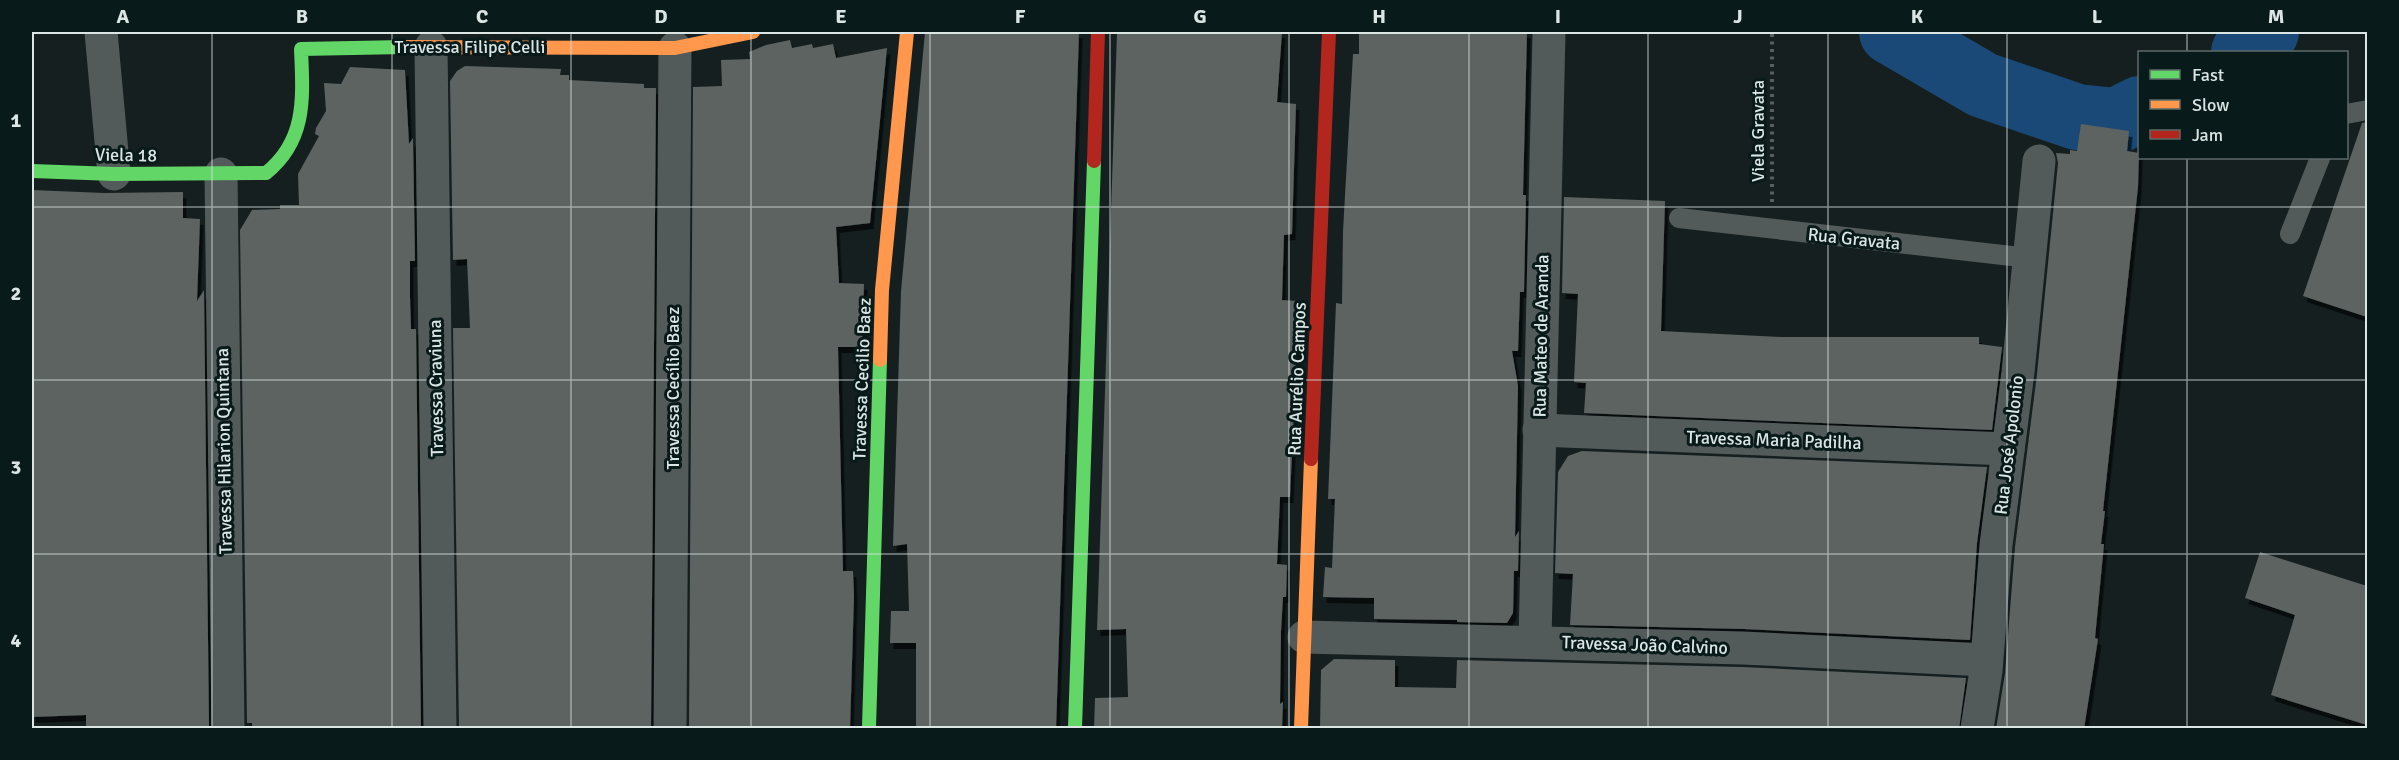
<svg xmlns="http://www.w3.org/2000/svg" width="2399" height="760" viewBox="0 0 2399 760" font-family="Signika,sans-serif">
<defs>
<filter id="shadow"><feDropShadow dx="3.5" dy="6" stdDeviation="0" flood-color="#0009"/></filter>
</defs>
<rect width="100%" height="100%" fill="#151f1f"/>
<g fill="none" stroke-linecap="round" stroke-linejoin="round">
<g stroke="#1a4978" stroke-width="66">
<polyline points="1892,32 1983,85 2077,117 2116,121 2140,109"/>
<polyline points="2244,52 2266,32"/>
</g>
</g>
<g fill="#5b6361" filter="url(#shadow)">
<polygon points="925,32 1079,32 1056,729 916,729 916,643 890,643 891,611 909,611 907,544 893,546 901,291"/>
<polygon points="1129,32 1282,32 1277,102 1296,104 1292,234 1284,235 1282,300 1299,301 1290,497 1280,497 1277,564 1287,565 1286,597 1283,597 1281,631 1280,704 1283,702 1282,729 1094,729 1095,698 1128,697 1126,629 1097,630 1117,33 1129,34"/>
<polygon points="1359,32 1527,32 1523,195 1526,195 1524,292 1520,292 1518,351 1512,351 1518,386 1515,537 1519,531 1518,571 1514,571 1513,613 1507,623 1457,622 1457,620 1374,619 1374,598 1323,597 1325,567 1332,568 1335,499 1328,499 1336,303 1342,304 1343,231 1353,54 1359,54"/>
<polygon points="790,40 792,48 812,44 813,48 833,44 836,58 887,48 870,223 836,227 839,283 864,284 862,347 838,347 843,571 853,571 854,596 850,729 689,729 693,87 722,86 721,60 750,59 749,52 766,45"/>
<polygon points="465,66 561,69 560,75 569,75 569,80 644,84 644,88 656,88 651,729 459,729 453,328 470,328 467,259 453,260 450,81 457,71"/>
<polygon points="350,67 405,70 409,144 413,138 415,261 410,261 410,297 411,329 416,329 421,729 252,729 252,723 247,723 240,230 252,210 280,209 280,205 299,205 298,174 319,136 315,134 316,128 326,111 324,83 341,84"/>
<polygon points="2367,122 2367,317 2303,296 2362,123"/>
<polygon points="2081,124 2129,131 2127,151 2139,153 2138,187 2103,511 2105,511 2101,544 2104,544 2095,638 2098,639 2084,729 1996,729 2005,673 2015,547 2037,374 2058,163 2056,153 2070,154 2070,150 2077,151"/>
<polygon points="32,190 104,193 183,192 183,218 200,219 197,301 204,290 209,726 188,729 86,729 86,715 32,717 32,288 34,240 32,240"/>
<polygon points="1564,197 1665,201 1661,331 1782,337 1979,337 1979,344 2002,347 1992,430 1584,413 1586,383 1574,382 1578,294 1562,293"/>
<polygon points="1582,451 1987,467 1977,543 1970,640 1744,629 1570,625 1573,574 1555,573 1558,472 1568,456"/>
<polygon points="2260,552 2367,586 2367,725 2271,695 2295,615 2245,598"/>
<polygon points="1334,659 1395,660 1395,687 1456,688 1457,660 1742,667 1966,678 1959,729 1320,729 1321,670"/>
</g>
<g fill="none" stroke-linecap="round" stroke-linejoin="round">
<polyline stroke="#575f5e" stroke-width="4" stroke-dasharray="3 4.5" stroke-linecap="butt" points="1772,202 1772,32"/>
<g stroke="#535a5a" stroke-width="20">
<polyline points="2346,114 2368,110"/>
<polyline points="1679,218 2029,258"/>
<polyline points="2290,234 2320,158"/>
</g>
<g stroke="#535a5a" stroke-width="33">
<polyline points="101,32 114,174"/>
<polyline points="431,47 440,728"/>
<polyline points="221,174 228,728"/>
<polyline points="1539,430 2008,449"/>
<polyline points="1304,637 1743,648 1986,660"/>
<polyline points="1535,641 1549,32"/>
<polyline points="670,728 675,48"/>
<polyline points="1977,728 1986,671 1996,545 2018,372 2039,161"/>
</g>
<g stroke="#63d668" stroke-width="14">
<path d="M32,171L114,174L266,173C307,140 303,97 301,49L404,47"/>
<polyline points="869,728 880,360"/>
<polyline points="1075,728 1094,161"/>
</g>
<g stroke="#ff974d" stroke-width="14">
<polyline points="404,47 675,48 753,32"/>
<polyline points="880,360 882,290 907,32"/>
<polyline points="1301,728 1311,459"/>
</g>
<g stroke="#b3261e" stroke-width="14">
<polyline points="1094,161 1098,32"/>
<polyline points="1311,459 1329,32"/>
</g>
</g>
<path fill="none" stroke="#dae5e4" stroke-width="1.5" stroke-opacity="0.55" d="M212,32V728M392,32V728M571,32V728M751,32V728M930,32V728M1110,32V728M1289,32V728M1469,32V728M1648,32V728M1828,32V728M2007,32V728M2187,32V52M2187,158V728M32,207H2368M32,380H2368M32,554H2368"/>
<g text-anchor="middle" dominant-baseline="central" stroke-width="6" stroke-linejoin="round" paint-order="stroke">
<g font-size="18" fill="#dae5e4" stroke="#081a19">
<text x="470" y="47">Travessa Filipe Celli</text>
<text transform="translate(1758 131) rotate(-90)">Viela Gravata</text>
<text transform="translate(126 155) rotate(1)">Viela 18</text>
<text transform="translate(1854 239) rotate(6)">Rua Gravata</text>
<text transform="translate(1541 336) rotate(-89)">Rua Mateo de Aranda</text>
<text transform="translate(862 379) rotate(-88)">Travessa Cecilio Baez</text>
<text transform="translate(1297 379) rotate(-88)">Rua Aurélio Campos</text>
<text transform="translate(436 388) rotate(-91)">Travessa Craviuna</text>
<text transform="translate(673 388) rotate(-90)">Travessa Cecílio Baez</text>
<text transform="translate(1774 440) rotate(2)">Travessa Maria Padilha</text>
<text transform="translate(2009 445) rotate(-83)">Rua José Apolonio</text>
<text transform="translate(224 451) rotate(-91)">Travessa Hilarion Quintana</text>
<text transform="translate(1645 645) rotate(2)">Travessa João Calvino</text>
</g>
</g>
<rect width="2399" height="760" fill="none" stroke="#081a19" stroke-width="66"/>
<rect x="2138" y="51" width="210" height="108" fill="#081a19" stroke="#5c6b6a" stroke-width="1.5"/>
<rect x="2150" y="70" width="30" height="9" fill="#63d668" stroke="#5c6b6a" stroke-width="1.5"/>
<text x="2192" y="81" font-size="18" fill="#dae5e4">Fast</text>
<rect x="2150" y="100" width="30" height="9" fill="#ff974d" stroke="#5c6b6a" stroke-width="1.5"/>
<text x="2192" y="111" font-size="18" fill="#dae5e4">Slow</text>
<rect x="2150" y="130" width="30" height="9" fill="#b3261e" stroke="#5c6b6a" stroke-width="1.5"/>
<text x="2192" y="141" font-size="18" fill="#dae5e4">Jam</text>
<rect x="33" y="33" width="2333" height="694" fill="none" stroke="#dae5e4" stroke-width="2"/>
<g font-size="20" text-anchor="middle" font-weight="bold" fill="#dae5e4">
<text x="123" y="23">A</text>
<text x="302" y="23">B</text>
<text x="482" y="23">C</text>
<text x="661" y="23">D</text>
<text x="841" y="23">E</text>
<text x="1020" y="23">F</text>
<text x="1200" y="23">G</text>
<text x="1379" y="23">H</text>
<text x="1558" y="23">I</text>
<text x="1738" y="23">J</text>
<text x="1917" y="23">K</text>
<text x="2097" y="23">L</text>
<text x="2276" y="23">M</text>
<text x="16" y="127">1</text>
<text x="16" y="300">2</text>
<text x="16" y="474">3</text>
<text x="16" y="647">4</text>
</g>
</svg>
